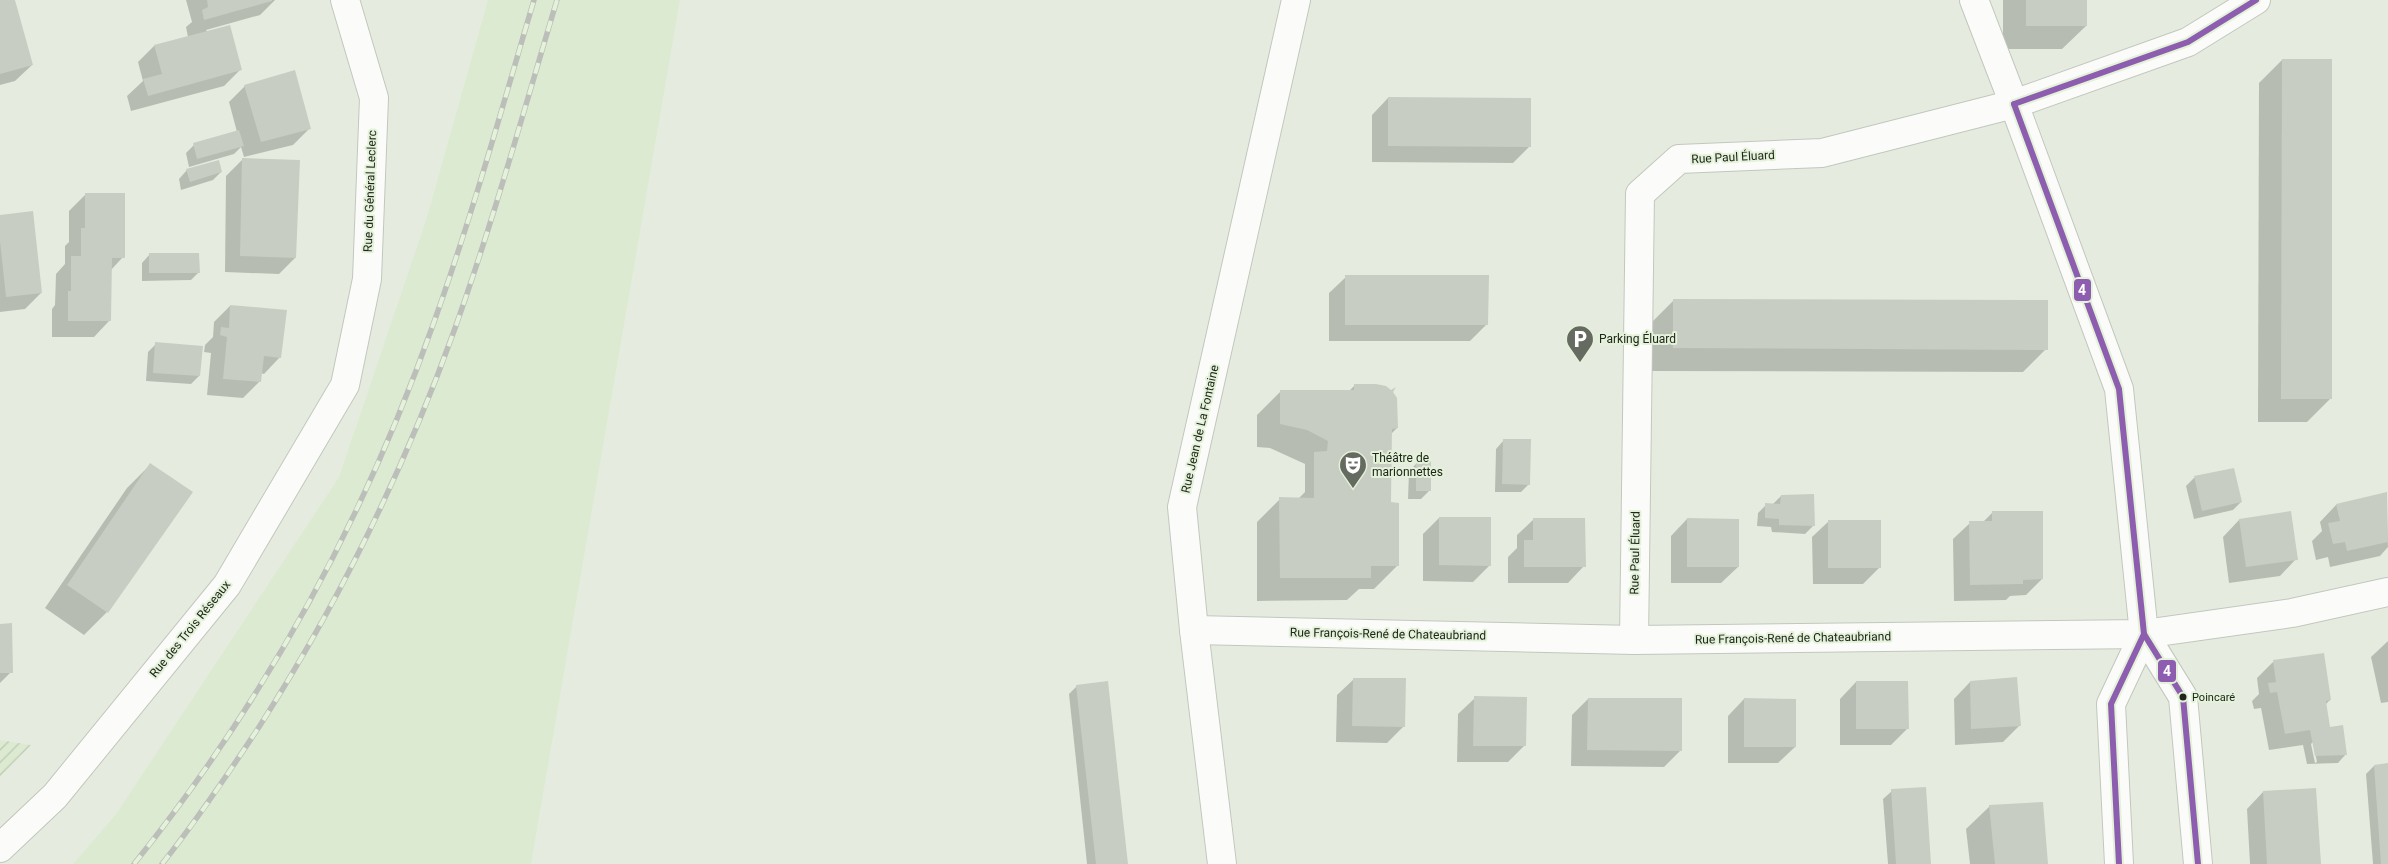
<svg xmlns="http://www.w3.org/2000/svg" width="2388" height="864" viewBox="0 0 2388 864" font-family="Roboto,sans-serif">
<defs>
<pattern id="industrial-furrows" width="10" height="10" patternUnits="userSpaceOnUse" patternTransform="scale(1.25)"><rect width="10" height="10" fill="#ddead2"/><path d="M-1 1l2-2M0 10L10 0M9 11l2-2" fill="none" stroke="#bdc9b4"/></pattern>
</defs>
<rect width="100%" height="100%" fill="#e5ecdf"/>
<polygon fill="#ddead2" points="488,0 680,0 531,864 73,864 116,814 339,477 427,217"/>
<polygon fill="url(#industrial-furrows)" points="0,740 31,745 0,777"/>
<g fill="#0003" fill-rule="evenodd">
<polygon points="0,0 14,0 32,65 15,81 0,85"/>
<polygon points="186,0 275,0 260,15 206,30 240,70 224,86 131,111 127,96 143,81 138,62 154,46 188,37 186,27 192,22"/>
<polygon points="2003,0 2086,0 2086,26 2062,49 2003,49"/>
<polygon points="2282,60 2330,399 2307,422 2258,422 2259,83"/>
<polygon points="245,86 310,128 293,145 244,157 241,147 234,154 189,167 186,153 194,145 237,132 229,102"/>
<polygon points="1388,98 1530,146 1513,163 1372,162 1372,115"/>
<polygon points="243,159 295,258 279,274 225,272 226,176"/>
<polygon points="187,170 221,172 213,180 181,190 179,179"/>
<polygon points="86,194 123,257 111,270 110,320 94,337 52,337 52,309 55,305 56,274 65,264 65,246 69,242 69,211"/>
<polygon points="0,216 41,293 25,309 0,312"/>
<polygon points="150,254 199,272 191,280 142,281 142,263"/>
<polygon points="1346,277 1487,324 1470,341 1329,341 1329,293"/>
<polygon points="1674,300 2046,349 2023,372 1650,371 1650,324"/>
<polygon points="230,306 280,357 264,374 260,373 259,382 243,398 207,395 211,353 204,352 205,345 213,337 214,322"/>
<polygon points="156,344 199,376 191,384 146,381 148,352"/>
<polygon points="1354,386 1397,428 1391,434 1390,503 1398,565 1374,589 1359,589 1347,600 1257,601 1257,522 1280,499 1298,499 1305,492 1305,464 1270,448 1257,447 1257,415 1281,391 1349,391"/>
<polygon points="1504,440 1529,484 1521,492 1495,492 1496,449"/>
<polygon points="1417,463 1429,491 1421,499 1408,499 1409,471"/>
<polygon points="150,465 107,612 84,635 45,608 127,488"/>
<polygon points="2233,469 2241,502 2233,510 2194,519 2186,486 2194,478"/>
<polygon points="2386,494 2388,547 2380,556 2330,567 2328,557 2316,560 2312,541 2322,531 2320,522 2336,505"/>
<polygon points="1781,496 1813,526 1805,534 1772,532 1771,527 1757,526 1758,513 1766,505 1772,505"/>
<polygon points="1992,513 2042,579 2026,595 2010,596 2006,600 1954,601 1953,539 1970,523 1983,522"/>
<polygon points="1439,518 1490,565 1473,582 1423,581 1423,534"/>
<polygon points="1534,519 1584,566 1568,583 1508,583 1508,557 1517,548 1517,535"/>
<polygon points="1687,519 1738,567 1721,583 1671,583 1671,536"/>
<polygon points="2239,520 2296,559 2280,576 2229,583 2223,537"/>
<polygon points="1829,521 1879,568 1863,584 1813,584 1812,537"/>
<polygon points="0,625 11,672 0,683"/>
<polygon points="2388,641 2388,702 2381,703 2371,657"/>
<path d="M2273,662L2330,700L2325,705L2326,729L2346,754L2338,763L2307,764L2303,745L2269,750L2261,708L2254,709L2252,701L2259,694L2257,678ZM2313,742L2317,762L2315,763L2311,744Z"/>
<polygon points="1354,679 1404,726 1387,743 1336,742 1337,695"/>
<polygon points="1856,682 1907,729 1891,745 1840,745 1840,699"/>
<polygon points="1970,682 2020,725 2003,742 1955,745 1954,699"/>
<polygon points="1077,686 1127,864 1087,864 1069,694"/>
<polygon points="1475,698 1525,745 1508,762 1457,762 1458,714"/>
<polygon points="1588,699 1681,750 1664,767 1571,766 1572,715"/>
<polygon points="1744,699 1795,747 1778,763 1728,763 1728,716"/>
<polygon points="2388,765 2388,864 2373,864 2366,774 2374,766"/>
<polygon points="1892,791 1930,864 1888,864 1883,799"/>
<polygon points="2263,792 2320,864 2250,864 2247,809"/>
<polygon points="1990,806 2047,864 1970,864 1966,829"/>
</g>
<g fill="#c7cdc2">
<polygon points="0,0 15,0 33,65 0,74"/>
<polygon points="207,0 272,0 272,1 204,20 202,10 208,7"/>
<rect x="2026" y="0" width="61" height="26"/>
<polygon points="230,25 242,70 148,96 143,79 162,74 154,45"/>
<polygon points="2282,59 2332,59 2332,399 2281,399"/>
<polygon points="295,70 311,129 261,142 244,85"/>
<polygon points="1388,97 1531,98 1531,147 1388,146"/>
<polygon points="239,130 244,146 197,159 193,143"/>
<polygon points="242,158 300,160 296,258 240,256"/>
<polygon points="219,160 222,172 190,182 186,169"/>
<polygon points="85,193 125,193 125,258 112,258 111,321 68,321 68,291 71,291 71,256 81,256 81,228 85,228"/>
<polygon points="33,211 42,293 6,297 0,241 0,215"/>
<polygon points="149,253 199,253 200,273 149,273"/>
<polygon points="1345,275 1489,275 1488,325 1345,325"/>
<polygon points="1673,299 2048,300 2048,350 1673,348"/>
<polygon points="230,305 287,310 281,358 264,356 261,382 223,379 227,337 220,335 221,327 229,328"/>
<polygon points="155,342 203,346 200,376 153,373"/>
<polygon points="1354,384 1376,384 1386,386 1391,390 1396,387 1393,392 1397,398 1398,428 1392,429 1391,502 1399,503 1399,566 1371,566 1371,578 1280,578 1279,497 1314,498 1314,452 1327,451 1328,441 1307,430 1280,424 1280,390 1354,390"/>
<polygon points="1503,439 1531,439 1530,485 1502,484"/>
<rect x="1416" y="461" width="15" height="30"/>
<polygon points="150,463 193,492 108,613 67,585"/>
<polygon points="2234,468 2242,502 2202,511 2194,476"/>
<polygon points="2387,492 2388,542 2347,551 2345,542 2333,544 2328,523 2340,521 2336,504"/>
<polygon points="1814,494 1815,526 1779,525 1779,519 1765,518 1765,503 1780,504 1781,495"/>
<polygon points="1992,511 2043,511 2043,579 2023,580 2023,584 1970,585 1969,521 1992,521"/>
<polygon points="2291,511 2298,560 2246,567 2239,519"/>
<polygon points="1439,517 1491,517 1491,566 1439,565"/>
<polygon points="1533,518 1585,518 1586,567 1524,567 1524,540 1533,540"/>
<polygon points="1687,518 1739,519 1739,567 1687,567"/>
<rect x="1828" y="520" width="53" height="48"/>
<polygon points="12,623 13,673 0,673 0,624"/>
<polygon points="2324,653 2331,700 2326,701 2330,727 2343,725 2347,755 2315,756 2310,730 2285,734 2277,692 2270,693 2268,683 2276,682 2273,660"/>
<polygon points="2017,677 2021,726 1971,729 1970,681"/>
<polygon points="1353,678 1406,678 1405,727 1352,726"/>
<polygon points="1108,681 1118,774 1128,864 1096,864 1076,685"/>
<polygon points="1856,681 1908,681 1909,729 1856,729"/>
<polygon points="1474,696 1527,697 1526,746 1473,746"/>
<polygon points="1588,698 1682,698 1682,751 1587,750"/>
<polygon points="1744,698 1796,699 1796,747 1744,747"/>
<polygon points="2388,763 2388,864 2381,864 2374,765"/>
<polygon points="1926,787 1931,864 1896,864 1891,789"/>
<polygon points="2316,788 2321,864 2267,864 2263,791"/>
<polygon points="2043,802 2048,864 1995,864 1989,805"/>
</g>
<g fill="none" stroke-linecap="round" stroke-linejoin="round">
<g stroke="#c2c7bd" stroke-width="30">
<g id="street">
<polyline points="1974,0 2014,104 2119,389 2144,634 2183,697 2198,864"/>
<polyline points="1194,630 1634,640 2144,634 2292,613 2388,592"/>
<polyline points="1634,640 1640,194 1679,159 1822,153 2014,104 2188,42 2256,0"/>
<polyline points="0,848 55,796 227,585 345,385 367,279 374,98 345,0"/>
<polyline points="1222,864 1194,630 1182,507 1296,0"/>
<polyline points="2119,864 2111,704 2144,634"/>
</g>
</g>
<use href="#street" stroke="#fbfcfa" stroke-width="28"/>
<g stroke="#bcbeba" stroke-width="5.5">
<g id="rail">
<path d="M134,864C264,702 365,518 434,322C472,216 502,108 534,0"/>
<path d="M162,864C197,820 228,774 259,727C339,602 404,470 454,331C493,222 524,110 557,0"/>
</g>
</g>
<use href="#rail" stroke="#e4f2d9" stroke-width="4" stroke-dasharray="11" stroke-linecap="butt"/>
<g stroke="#e4f2d9" stroke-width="10">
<g id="bus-1">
<polyline points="2014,104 2119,389 2144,634 2183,697 2198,864"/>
<polyline points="2014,104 2188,42 2256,0"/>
<polyline points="2119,864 2111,704 2144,634"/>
</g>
</g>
<use href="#bus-1" stroke="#8d5daf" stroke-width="6"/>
</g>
<defs>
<g id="parking-pin" transform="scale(1.4375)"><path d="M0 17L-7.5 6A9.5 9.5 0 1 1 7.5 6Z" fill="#666b61" stroke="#e4f2d9"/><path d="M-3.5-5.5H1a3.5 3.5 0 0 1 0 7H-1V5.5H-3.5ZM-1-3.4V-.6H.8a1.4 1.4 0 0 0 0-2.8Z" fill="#fff"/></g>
<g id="theatre-pin" transform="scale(1.4375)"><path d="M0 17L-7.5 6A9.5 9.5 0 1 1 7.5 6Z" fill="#666b61" stroke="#e4f2d9"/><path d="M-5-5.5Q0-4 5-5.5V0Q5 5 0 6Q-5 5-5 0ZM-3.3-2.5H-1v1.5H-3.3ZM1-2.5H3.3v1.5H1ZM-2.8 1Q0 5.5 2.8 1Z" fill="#fff"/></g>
</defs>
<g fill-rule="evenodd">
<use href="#parking-pin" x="1580" y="339"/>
<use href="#theatre-pin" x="1353" y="465"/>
</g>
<circle fill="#21261d" stroke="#e4f2d9" stroke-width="2" cx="2183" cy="697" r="4.5"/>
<g text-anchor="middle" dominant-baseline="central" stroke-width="4" stroke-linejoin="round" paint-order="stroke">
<g font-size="11" fill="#21261d" stroke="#e4f2d9" text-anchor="start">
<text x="2192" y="697">Poincaré</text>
</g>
<g font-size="12" fill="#21261d" stroke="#e4f2d9">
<text transform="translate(1733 157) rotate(-3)">Rue Paul Éluard</text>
<text transform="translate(370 191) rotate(-88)">Rue du Général Leclerc</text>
<text transform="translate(1200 429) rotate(-77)">Rue Jean de La Fontaine</text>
<text transform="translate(1635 553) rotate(-89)">Rue Paul Éluard</text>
<text transform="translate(190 629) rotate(-51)">Rue des Trois Réseaux</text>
<text transform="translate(1388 634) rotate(1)">Rue François-René de Chateaubriand</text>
<text transform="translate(1793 638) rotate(-1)">Rue François-René de Chateaubriand</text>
</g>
<g font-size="12" fill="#21261d" stroke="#e4f2d9" text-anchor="start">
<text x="1599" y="339">Parking Éluard</text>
<text x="1372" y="458">Théâtre de<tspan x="1372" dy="14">marionnettes</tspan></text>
</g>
</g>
<g stroke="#e4f2d9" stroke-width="2">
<rect x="2073" y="278" width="19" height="24" rx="5" fill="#8d5daf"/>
<rect x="2157" y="659" width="20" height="24" rx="5" fill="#8d5daf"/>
</g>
<g font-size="14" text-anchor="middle" font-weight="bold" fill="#fff">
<text x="2082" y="295">4</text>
<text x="2167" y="676">4</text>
</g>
</svg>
